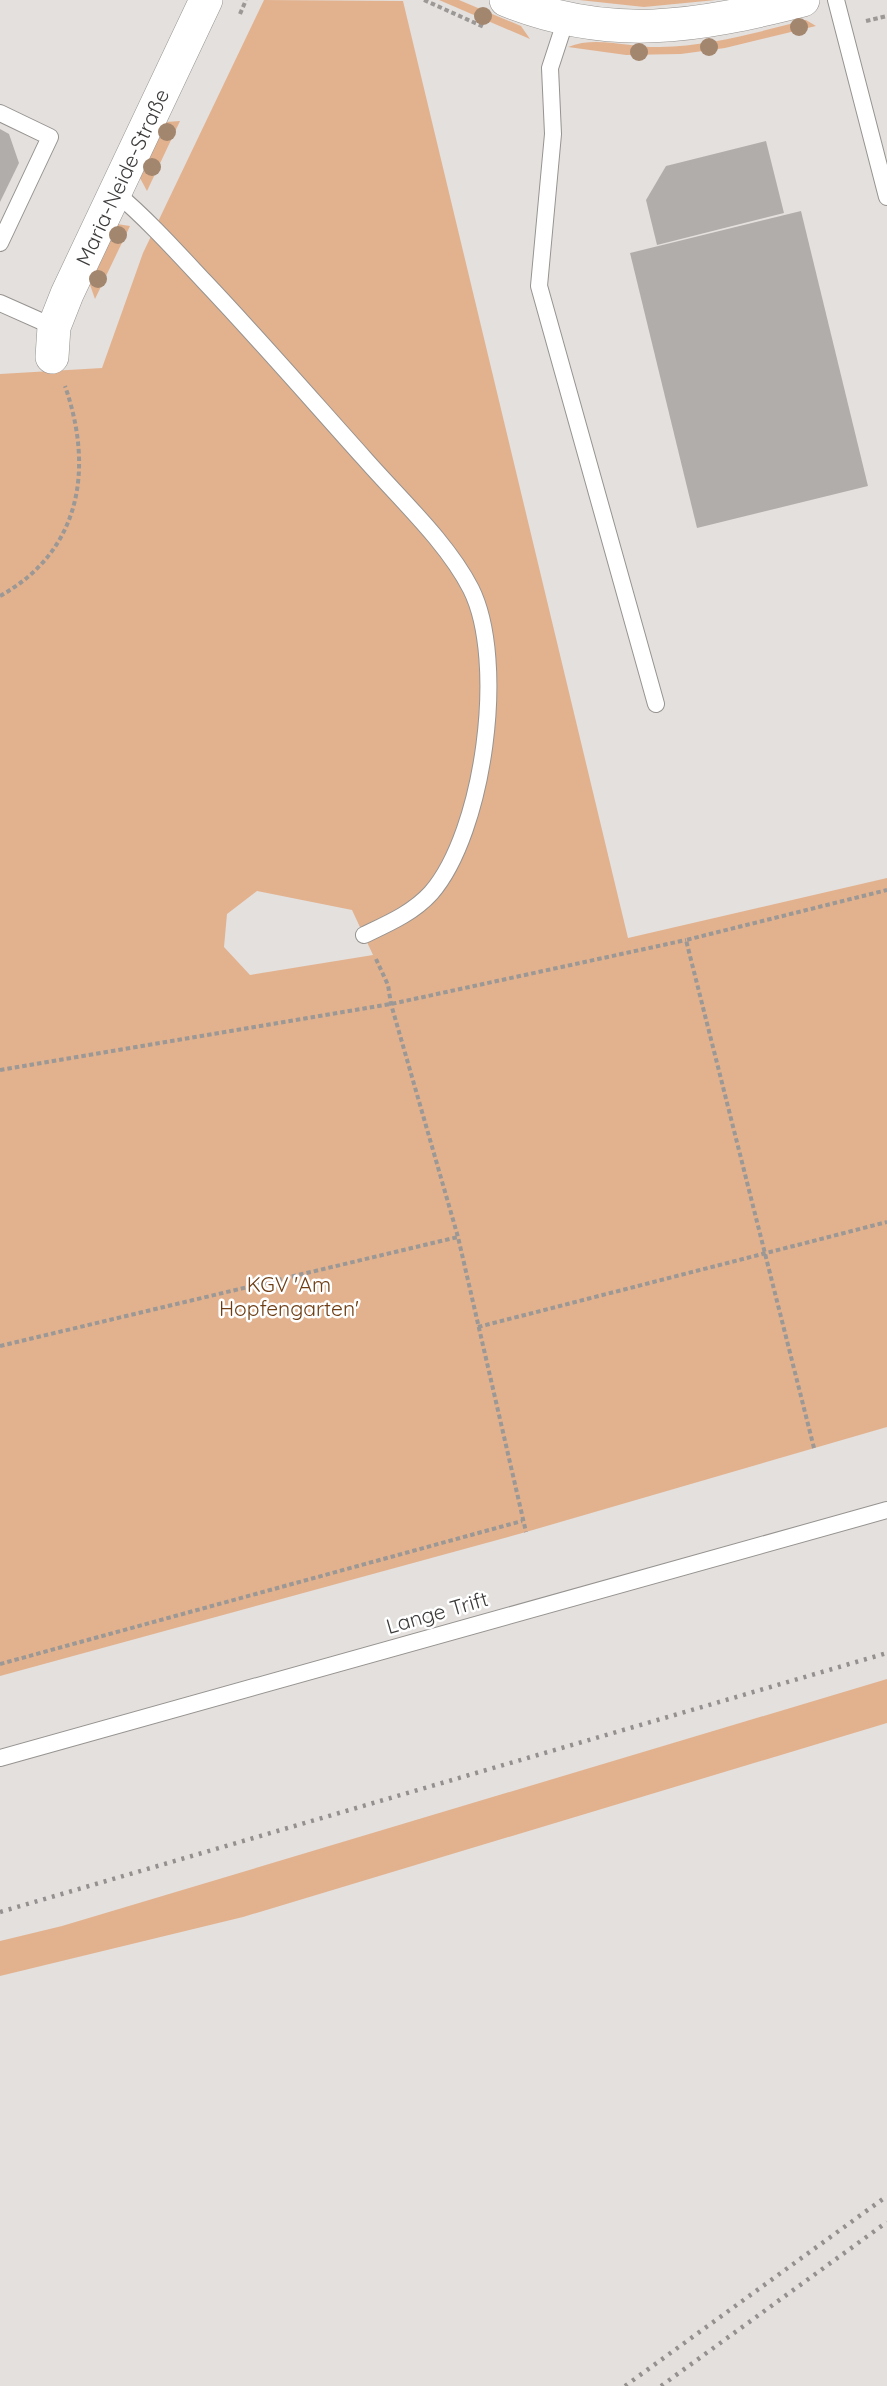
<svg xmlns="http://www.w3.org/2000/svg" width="887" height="2386" viewBox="0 0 887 2386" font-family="Quicksand,sans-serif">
<rect width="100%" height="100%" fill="#e4e0de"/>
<g fill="#e2b28f" fill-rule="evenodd">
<path d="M264,0L403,1L628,938L887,878V1427L526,1532L0,1676V374L102,368L143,253ZM257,891L352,910L373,955L250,975L224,947L227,914Z"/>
<polygon points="439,0 459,0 521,26 530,39"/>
<polygon points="579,0 716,0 644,7"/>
<path d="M806,20L816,26L725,48L681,54L626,55L568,47C596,35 630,48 660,47C710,46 758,32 806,20Z"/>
<polygon points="180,121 147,191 140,178 166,122"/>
<polygon points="117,224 130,226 95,299 89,282"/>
<polygon points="887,1679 887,1723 243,1917 0,1976 0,1941 62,1926"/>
</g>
<g fill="#b1adab">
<polygon points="0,129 9,134 19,163 0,202"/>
<polygon points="766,141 784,213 657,245 646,200 666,166"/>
<polygon points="801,211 868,486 697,528 630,253"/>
</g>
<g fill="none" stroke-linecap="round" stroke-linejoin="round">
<g stroke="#969390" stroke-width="18">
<g id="service">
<polyline points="836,0 887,197"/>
<polyline points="566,19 550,68 553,134 539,286 656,704"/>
<polyline points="0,113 50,137 0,243"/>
<path d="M115,192C147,219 175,250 204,281C259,339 311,399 364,458C399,498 447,542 471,589C507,661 484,832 431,893C413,913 387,924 364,935"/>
<polyline points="0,303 54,327"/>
<polyline points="0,1758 887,1510"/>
</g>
</g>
<g stroke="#969390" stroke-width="34">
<polyline id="minor" points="52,357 54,327 67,294 206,0"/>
</g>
<g stroke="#969390" stroke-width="34">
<path id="tertiary" d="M506,0C611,42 697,27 803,0"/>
</g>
<g stroke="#9b9896" stroke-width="4" stroke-dasharray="4.5 3" stroke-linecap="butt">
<polyline points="424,0 484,27"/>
<polyline points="240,14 246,0"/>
<polyline points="866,21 887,16"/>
<path d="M0,596C81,551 94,469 65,386"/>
<polyline points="376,959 388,985 391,1004 458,1237 526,1532"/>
<polyline points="0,1070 391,1004 686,940"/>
<polyline points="478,1327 887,1222"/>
<polyline points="0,1346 458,1237"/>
<polyline points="814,1448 686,940 887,890"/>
<polyline points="0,1664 522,1521"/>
</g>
<use href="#service" stroke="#fff" stroke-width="16"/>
<use href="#minor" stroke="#fff" stroke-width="33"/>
<use href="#tertiary" stroke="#fff" stroke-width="33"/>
<g stroke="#93908f" stroke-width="4.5" stroke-dasharray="3 6" stroke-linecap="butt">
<polyline points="0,1912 887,1653"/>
<polyline points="625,2386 887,2196"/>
<polyline points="661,2386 887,2222"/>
</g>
</g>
<g fill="#a3866e">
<circle cx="483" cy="16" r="9"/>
<circle cx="799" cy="27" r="9"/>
<circle cx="709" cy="47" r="9"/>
<circle cx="639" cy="52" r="9"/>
<circle cx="167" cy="132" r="9"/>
<circle cx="152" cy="167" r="9"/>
<circle cx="118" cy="235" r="9"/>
<circle cx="98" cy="279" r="9"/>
</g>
<g text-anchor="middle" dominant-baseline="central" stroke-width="5" stroke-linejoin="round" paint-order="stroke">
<g font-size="21" fill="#3e3c3b" stroke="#fff">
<text transform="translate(122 177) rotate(-65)">Maria-Neide-Straße</text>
<text transform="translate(437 1612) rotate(-16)">Lange Trift</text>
</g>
<g font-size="21" fill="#6e3d13" stroke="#fff">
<text x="289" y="1284">KGV 'Am<tspan x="289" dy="24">Hopfengarten'</tspan></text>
</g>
</g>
</svg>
